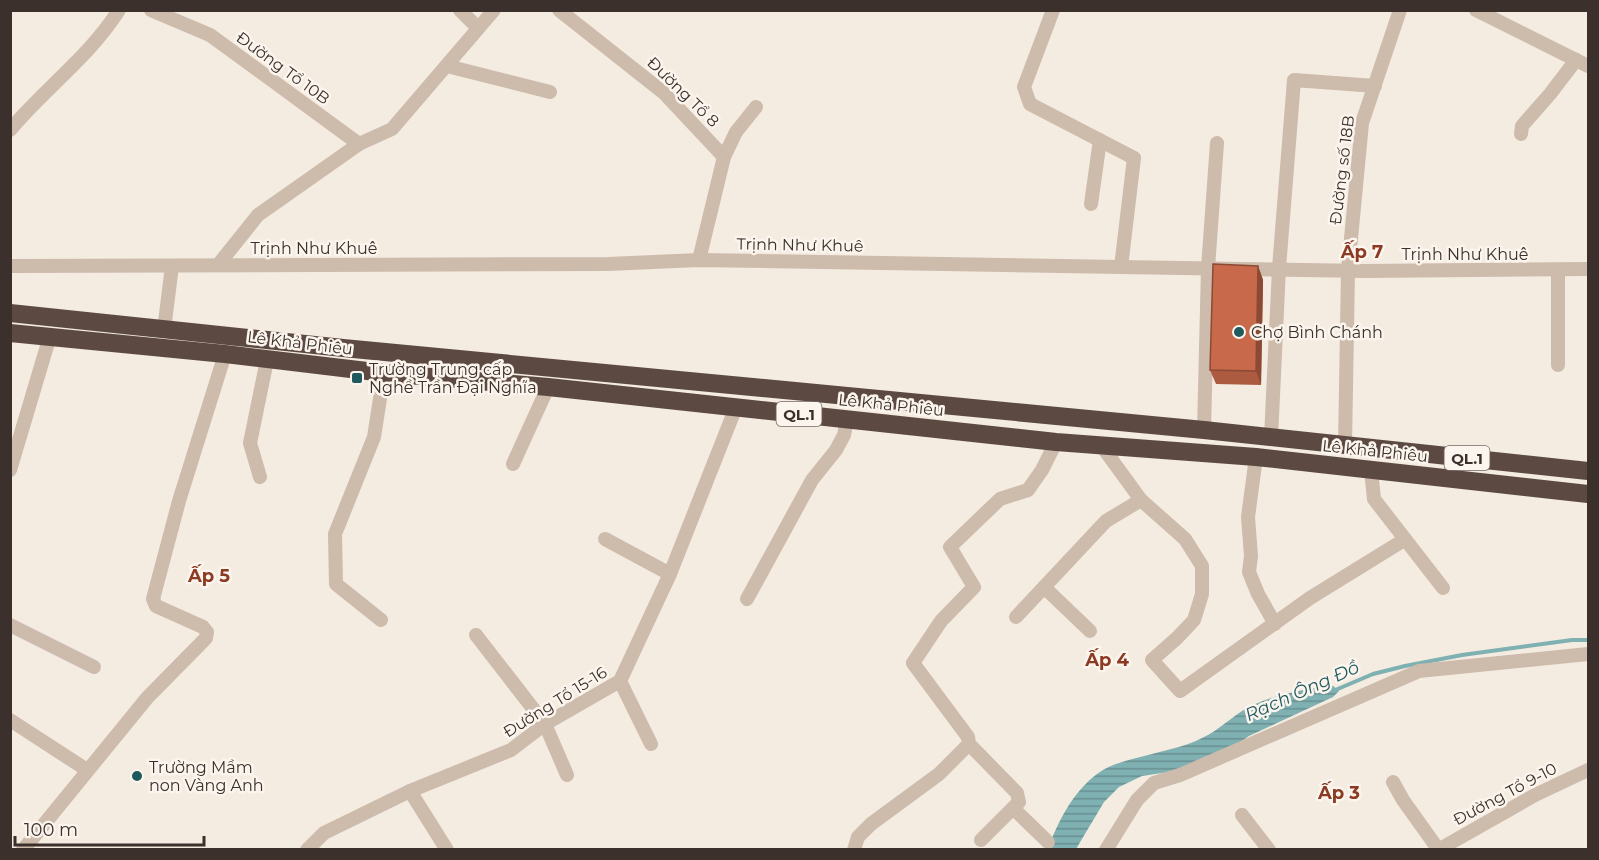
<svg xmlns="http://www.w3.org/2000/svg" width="1599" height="860" viewBox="0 0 1599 860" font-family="Montserrat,sans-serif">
<defs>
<pattern id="water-rules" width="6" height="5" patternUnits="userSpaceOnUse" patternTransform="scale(1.5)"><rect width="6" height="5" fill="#7fb0b2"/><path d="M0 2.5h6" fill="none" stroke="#699091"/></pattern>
</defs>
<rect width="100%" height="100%" fill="#f4ebe1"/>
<path fill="url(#water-rules)" d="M1324,686H1333L1339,691L1333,697L1249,736L1225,753L1175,771L1142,776L1119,787L1104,802L1076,849L1047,850C1059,821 1071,794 1097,774C1111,763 1134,759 1152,754C1170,749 1188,746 1204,737C1221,729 1233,715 1249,707C1272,695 1299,691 1324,686Z"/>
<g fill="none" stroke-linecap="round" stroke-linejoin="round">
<polyline stroke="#7fb0b2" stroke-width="4" points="1333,691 1373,674 1405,666 1462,655 1572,640 1588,640"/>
<g stroke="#cdbbac" stroke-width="14">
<polyline points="151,10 210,35 359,144"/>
<polyline points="460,10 478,28"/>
<polyline points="559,10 664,93 724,157"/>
<polyline points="1053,10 1024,87 1030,104 1134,158 1121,267"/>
<polyline points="1476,10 1588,66"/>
<polyline points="447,66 550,92"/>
<path d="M10,130C45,88 89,57 119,10"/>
<polyline points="1521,134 1522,126 1550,94 1576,60"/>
<polyline points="1091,204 1100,140"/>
<polyline points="699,260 724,157 736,132 756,107"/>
<polyline points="218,265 258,215 359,144 392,129 494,10"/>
<polyline points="10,266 608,264 699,260 1366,271 1588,269"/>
<polyline points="1558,270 1558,365"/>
<polyline points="164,330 172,266"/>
<polyline points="1204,430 1208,268 1217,143"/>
<polyline points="1271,438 1279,268 1294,80 1375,86"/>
<polyline points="1101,445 1141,500 1185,539 1202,566 1202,594 1194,620 1177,638 1152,660 1180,691 1310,598 1404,540"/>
<polyline points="1345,446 1348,270 1362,123 1400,10"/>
<polyline points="1256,457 1248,517 1251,556 1249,572 1258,594 1275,624"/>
<polyline points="513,464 548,387"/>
<polyline points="10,470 50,336"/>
<polyline points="1371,470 1374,499 1443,588"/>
<polyline points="260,477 250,443 267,360"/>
<polyline points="605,539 670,574"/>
<polyline points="1045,588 1090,631"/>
<polyline points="747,599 812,480 836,450 844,435 847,420"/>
<polyline points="1016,617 1106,521 1141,500"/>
<polyline points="381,620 336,584 335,534 374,437 384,373"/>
<polyline points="10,625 94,667"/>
<polyline points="476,635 545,724 567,775"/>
<polyline points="620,681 651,744"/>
<polyline points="10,720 87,770"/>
<polyline points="969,744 1017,793 1019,802 981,840"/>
<polyline points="1393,782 1403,800 1438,849"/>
<polyline points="410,791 447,850"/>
<polyline points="1014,809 1048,842"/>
<polyline points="1242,815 1269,850"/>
<polyline points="23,850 147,698 206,638 207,632 203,627 156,606 153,599 179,501 225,354"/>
<polyline points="307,850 324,833 410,791 511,750 545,724 620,681 670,574 736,407"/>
<polyline points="854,850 858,837 871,824 939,774 969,744 968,737 913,663 941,621 974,587 950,547 1000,499 1028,490 1042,470 1056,442"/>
<polyline points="1106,850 1137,800 1154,783 1180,775 1419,671 1588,654"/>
<polyline points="1438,850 1535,795 1588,770"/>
</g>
<g stroke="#5c4a42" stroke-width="18">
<polyline points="10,313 343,348 1204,430 1588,471"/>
<polyline points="10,333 225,354 384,373 548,387 1056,442 1256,457 1588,494"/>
</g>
</g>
<polygon fill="#ac5a40" points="1258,266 1263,280 1261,385 1216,384 1210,370"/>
<polygon fill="#8c4a34" points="1258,266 1263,280 1261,385 1256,371"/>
<polygon fill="#c8694b" stroke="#8c4a34" stroke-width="1.5" points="1213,264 1258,266 1256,371 1210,370"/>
<g fill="#1f5a5e" stroke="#fbf5ee" stroke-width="2">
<circle cx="1239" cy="332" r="6"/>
<rect x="351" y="372" width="12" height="12" rx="3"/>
<circle cx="137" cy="776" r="6"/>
</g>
<g text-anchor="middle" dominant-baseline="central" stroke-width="5" stroke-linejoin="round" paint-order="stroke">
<g fill="#fbf5ee" stroke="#756b66" stroke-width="1.5">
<rect x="776.5" y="402" width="45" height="24" rx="4.5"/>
<rect x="1444.5" y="446" width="45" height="24" rx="4.5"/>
</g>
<g font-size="15" font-weight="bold" fill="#3b302b">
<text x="799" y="414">QL.1</text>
<text x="1467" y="458">QL.1</text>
</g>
<g font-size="16" fill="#3b302b" stroke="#fbf5ee">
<text transform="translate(283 68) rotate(36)">Đường Tổ 10B</text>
<text transform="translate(683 92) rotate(44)">Đường Tổ 8</text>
<text transform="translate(1342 170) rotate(-83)">Đường số 18B</text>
<text transform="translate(800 245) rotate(1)">Trịnh Như Khuê</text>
<text x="314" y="248">Trịnh Như Khuê</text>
<text x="1465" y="254">Trịnh Như Khuê</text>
<text transform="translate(300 343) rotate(7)">Lê Khả Phiêu</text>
<text transform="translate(891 405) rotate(6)">Lê Khả Phiêu</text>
<text transform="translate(1375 451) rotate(6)">Lê Khả Phiêu</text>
<text transform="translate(555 702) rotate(-32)">Đường Tổ 15-16</text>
<text transform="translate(1505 794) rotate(-28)">Đường Tổ 9-10</text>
</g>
<g font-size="16" fill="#3b302b" stroke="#fbf5ee" text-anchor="start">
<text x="1251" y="332">Chợ Bình Chánh</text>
<text x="369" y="369">Trường Trung cấp<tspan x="369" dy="18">Nghề Trần Đại Nghĩa</tspan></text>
<text x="149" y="767">Trường Mầm<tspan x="149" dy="18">non Vàng Anh</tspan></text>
</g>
<g font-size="18" font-weight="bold" fill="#8c3b22" stroke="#fbf5ee">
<text x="1362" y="252">Ấp 7</text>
<text x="209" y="576">Ấp 5</text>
<text x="1107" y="660">Ấp 4</text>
<text x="1339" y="793">Ấp 3</text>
</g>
<g font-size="18" font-style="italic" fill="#1f5a5e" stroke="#fbf5ee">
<text transform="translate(1302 691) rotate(-24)">Rạch Ông Đồ</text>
</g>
</g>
<rect width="1599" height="860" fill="none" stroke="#3b302b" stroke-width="24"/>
<path d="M15 836v9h189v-9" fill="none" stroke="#3b302b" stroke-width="3"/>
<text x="24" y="836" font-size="18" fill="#3b302b" stroke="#fbf5ee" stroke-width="4.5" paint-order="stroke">100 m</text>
</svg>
